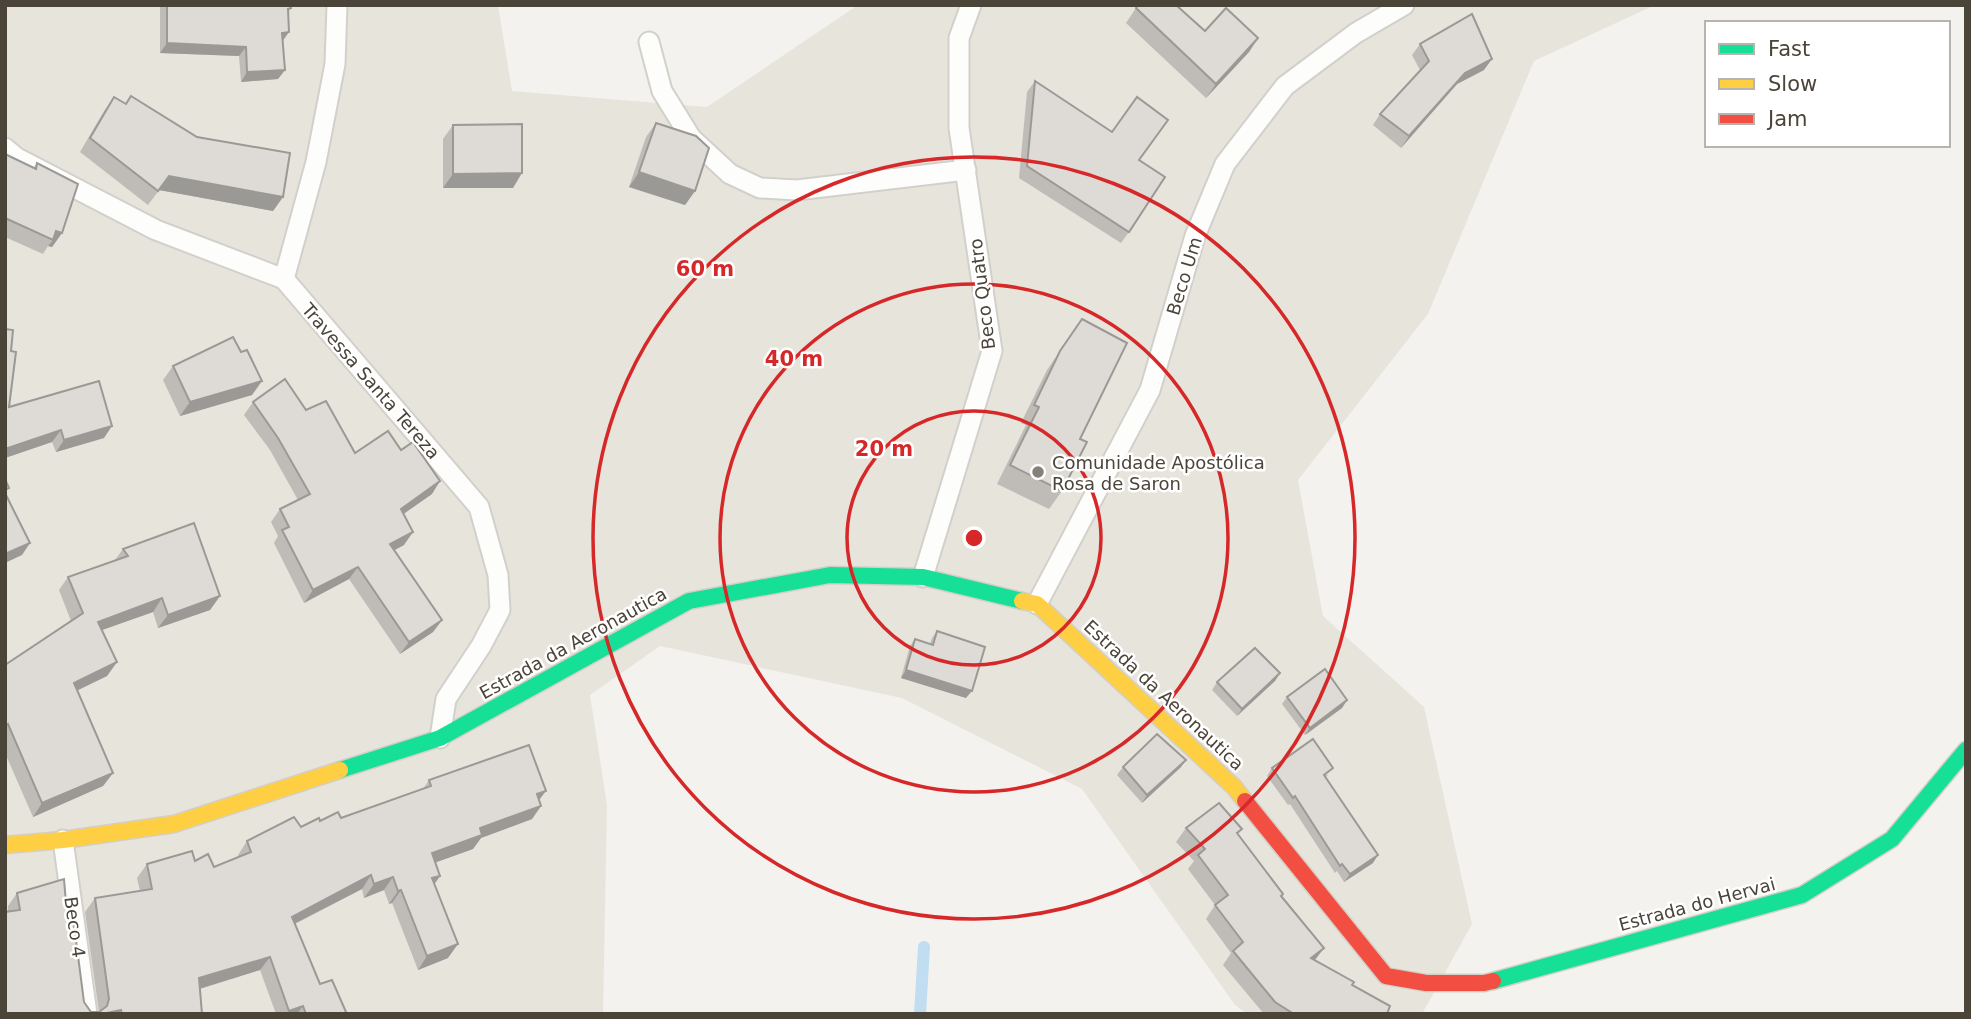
<svg xmlns="http://www.w3.org/2000/svg" width="1971" height="1019" viewBox="0 0 1971 1019" font-family="'DejaVu Sans',sans-serif">
<rect width="100%" height="100%" fill="#f4f2ee"/>
<polygon fill="#e7e4dc" points="5,5 498,5 512,91 707,107 858,5 1655,5 1534,61 1428,314 1298,480 1323,616 1424,707 1472,924 1422,1014 1247,1014 1235,1005 1082,789 902,698 660,646 590,695 607,805 603,1014 5,1014"/>
<g fill="none" stroke-linecap="round" stroke-linejoin="round">
<polyline stroke="#c0ddf1" stroke-width="12" points="920,1014 924,947"/>
<g stroke="#d2d0cb" stroke-width="23">
<g id="lane">
<polyline points="649,42 662,91 691,138 730,174 760,188 797,190 966,170"/>
<polyline points="5,148 17,158 156,230 284,279 479,507 498,575 500,610 481,646 446,699 440,738"/>
<polyline points="284,279 316,162 335,64 337,5"/>
<polyline points="923,577 992,351 959,128 959,38 971,5"/>
<polyline points="1037,604 1150,390 1195,236 1225,164 1285,86 1356,33 1404,5"/>
<polyline points="63,840 87,1014"/>
</g>
</g>
<g stroke="#d3cfc5" stroke-width="19">
<g id="fast">
<polyline points="340,770 440,738 689,601 830,575 923,577 1022,601"/>
<polyline points="1493,981 1802,895 1892,839 1966,750"/>
</g>
</g>
<g stroke="#d3cfc5" stroke-width="19">
<g id="slow">
<polyline points="1022,601 1037,604 1234,787 1245,801"/>
<polyline points="5,845 63,840 174,824 340,770"/>
</g>
</g>
<g stroke="#d3cfc5" stroke-width="19">
<polyline id="jam" points="1245,801 1386,976 1426,983 1484,983 1493,981"/>
</g>
<use href="#lane" stroke="#fdfdfc" stroke-width="19"/>
<use href="#fast" stroke="#16e098" stroke-width="16"/>
<use href="#slow" stroke="#ffcf43" stroke-width="16"/>
<use href="#jam" stroke="#f24e42" stroke-width="16"/>
</g>
<g fill="#bfbcb8">
<polygon points="160,5 290,5 291,8 288,12 283,41 285,70 278,79 241,82 239,56 160,53"/>
<polygon points="1136,8 1205,31 1258,38 1249,52 1206,98 1126,23"/>
<polygon points="1420,44 1484,70 1457,84 1401,148 1373,125 1380,114 1420,70 1412,55"/>
<polygon points="1035,81 1139,161 1129,232 1121,243 1019,178 1027,92"/>
<polygon points="131,96 283,197 273,211 159,190 148,205 80,152 104,111 114,97 125,104"/>
<polygon points="656,123 695,191 685,205 629,187 646,137"/>
<polygon points="453,125 513,188 443,188 443,139"/>
<polygon points="5,154 34,167 37,163 62,233 52,247 48,246 43,254 5,237"/>
<polygon points="1082,319 1080,439 1062,491 1049,509 997,484 1026,425 1021,423 1047,370"/>
<polygon points="11,351 9,407 104,438 56,452 52,442 5,458"/>
<polygon points="173,366 252,395 180,416 163,380"/>
<polygon points="253,402 306,410 355,453 432,494 403,514 404,545 394,550 442,620 433,632 400,654 349,579 304,603 274,543 278,536 271,522 280,509 298,500 270,450 244,415"/>
<polygon points="123,549 220,596 210,610 158,628 153,612 102,630 117,662 107,676 77,690 113,773 103,786 33,817 5,753 5,665 71,621 59,590 68,577 115,560"/>
<polygon points="937,631 966,698 901,678 910,646 915,639 930,644 932,638"/>
<polygon points="1280,673 1275,681 1237,716 1212,690 1217,682"/>
<polygon points="1287,697 1347,700 1342,708 1305,735 1282,704"/>
<polygon points="1123,767 1181,767 1142,803 1117,775"/>
<polygon points="1272,768 1328,775 1326,777 1373,863 1344,882 1337,871 1335,873 1290,804 1288,805 1267,776"/>
<polygon points="429,780 539,800 541,806 532,819 481,838 473,849 436,862 440,876 434,884 448,958 418,970 392,903 389,904 384,890 364,898 362,889 295,924 320,984 346,1012 345,1014 276,1014 260,970 200,989 202,1014 5,1014 8,911 8,906 17,893 66,903 84,1002 91,1012 99,1012 85,912 95,898 140,891 137,878 147,864 195,861 214,867 238,857 238,855 247,841 320,821 341,818 423,789"/>
<polygon points="1186,828 1242,829 1238,834 1283,894 1282,896 1324,948 1315,960 1352,985 1387,1014 1264,1014 1223,965 1231,953 1206,919 1215,905 1188,869 1194,861 1176,842"/>
</g>
<g fill="#9b9996">
<polygon points="289,32 282,42 282,33"/>
<polygon points="1258,38 1249,52 1206,98 1216,84"/>
<polygon points="167,43 246,47 239,56 160,53"/>
<polygon points="1492,59 1484,70 1457,84 1401,148 1409,136 1465,73"/>
<polygon points="285,70 278,79 241,82 247,72"/>
<polygon points="639,172 695,191 685,205 629,187"/>
<polygon points="522,173 513,188 443,188 453,174"/>
<polygon points="169,176 283,197 273,211 159,190 148,205"/>
<polygon points="56,231 62,233 52,247 48,246 53,240"/>
<polygon points="262,381 252,395 180,416 190,402"/>
<polygon points="112,426 104,438 56,452 64,440"/>
<polygon points="61,430 52,442 5,458 5,449"/>
<polygon points="440,481 432,494 392,522 401,509"/>
<polygon points="413,532 404,545 382,557 390,544"/>
<polygon points="30,543 22,555 5,563 5,554"/>
<polygon points="358,567 349,579 304,603 313,590"/>
<polygon points="220,596 210,610 158,628 168,615"/>
<polygon points="162,598 153,612 88,635 98,622"/>
<polygon points="442,620 433,632 400,654 409,642"/>
<polygon points="117,662 107,676 64,697 74,683"/>
<polygon points="906,670 972,691 966,698 901,678"/>
<polygon points="1280,673 1275,681 1237,716 1242,709"/>
<polygon points="1347,700 1342,708 1305,735 1310,728"/>
<polygon points="1186,760 1181,767 1142,803 1147,795"/>
<polygon points="113,773 103,786 33,817 42,803"/>
<polygon points="546,791 536,804 537,794"/>
<polygon points="541,806 532,819 481,838 473,849 423,867 432,853 480,828"/>
<polygon points="1378,855 1373,863 1344,882 1350,874"/>
<polygon points="371,875 362,889 282,930 292,917"/>
<polygon points="440,876 431,889 432,878"/>
<polygon points="393,877 384,890 364,898 374,884"/>
<polygon points="401,890 392,903 389,904 398,891"/>
<polygon points="458,944 448,958 418,970 427,956"/>
<polygon points="1324,948 1314,961 1311,958"/>
<polygon points="270,957 260,970 189,992 199,978"/>
<polygon points="303,1006 297,1014 287,1014 289,1011"/>
<polygon points="121,1010 118,1014 102,1014"/>
</g>
<g fill="#dedbd6" stroke="#9b9996" stroke-width="2">
<polygon points="167,5 290,5 291,8 288,9 289,32 282,33 285,70 247,72 246,47 167,43"/>
<polygon points="1138,5 1176,5 1205,31 1226,8 1258,38 1216,84 1136,8"/>
<polygon points="1472,14 1492,59 1465,73 1409,136 1380,114 1429,61 1420,44"/>
<polygon points="1035,81 1112,132 1137,97 1168,120 1139,160 1165,177 1129,232 1027,166"/>
<polygon points="131,96 197,137 290,153 283,197 169,176 158,191 90,138 114,97 126,104"/>
<polygon points="656,123 696,136 709,148 695,191 639,172"/>
<polygon points="522,124 522,173 453,174 453,125"/>
<polygon points="5,154 36,169 37,163 78,184 62,233 56,231 53,240 5,218"/>
<polygon points="1082,319 1127,343 1080,439 1087,442 1062,491 1010,465 1039,407 1034,405 1060,351"/>
<polygon points="5,329 13,330 11,351 16,352 9,407 99,381 112,426 64,440 61,430 5,449"/>
<polygon points="233,337 241,352 247,350 262,381 190,402 173,366"/>
<polygon points="285,379 306,410 326,401 355,453 388,431 401,450 413,442 440,481 401,509 413,532 390,544 442,620 409,642 358,567 313,590 282,530 289,527 280,509 310,494 278,438 253,402"/>
<polygon points="5,479 9,488 5,490"/>
<polygon points="5,493 30,543 5,554"/>
<polygon points="194,523 220,596 168,615 162,598 98,622 117,662 74,683 113,773 42,803 8,724 5,726 5,665 83,613 68,577 128,556 123,549"/>
<polygon points="937,631 985,647 972,691 906,670 915,639 933,645"/>
<polygon points="1255,648 1280,673 1242,709 1217,682"/>
<polygon points="1325,669 1347,700 1310,728 1287,697"/>
<polygon points="1157,734 1186,760 1147,795 1123,767"/>
<polygon points="1313,739 1333,768 1324,775 1378,855 1350,874 1342,864 1340,866 1295,796 1293,798 1272,768"/>
<polygon points="529,745 546,791 537,794 541,806 480,828 482,835 432,853 440,876 432,878 458,944 427,956 401,890 398,891 393,877 374,884 371,875 292,917 320,984 332,980 346,1012 343,1014 306,1014 303,1006 289,1011 270,957 199,978 202,1014 122,1014 121,1010 102,1014 5,1014 5,912 20,910 17,893 64,879 66,903 71,902 84,1002 91,1012 99,1012 107,1006 109,999 95,898 152,889 147,864 192,851 195,861 208,854 214,867 251,852 247,841 294,817 301,827 319,818 320,821 338,812 341,818 431,786 429,780"/>
<polygon points="1219,803 1242,829 1237,833 1283,894 1281,896 1324,948 1311,958 1354,982 1352,985 1390,1006 1387,1014 1294,1014 1275,1002 1233,951 1243,942 1215,905 1228,895 1198,855 1205,849 1186,828"/>
</g>
<g fill="none" stroke="#d62828" stroke-width="3.5">
<circle cx="974" cy="538" r="127"/>
<circle cx="974" cy="538" r="254"/>
<circle cx="974" cy="538" r="381"/>
</g>
<circle fill="#868178" stroke="#fff" stroke-width="2.5" cx="1038" cy="472" r="7"/>
<g text-anchor="middle" dominant-baseline="central" stroke-width="5" stroke-linejoin="round" paint-order="stroke">
<g font-size="18" fill="#4b4439" stroke="#fff">
<text transform="translate(1184 276) rotate(-73)">Beco Um</text>
<text transform="translate(982 294) rotate(-97)">Beco Quatro</text>
<text transform="translate(371 381) rotate(49)">Travessa Santa Tereza</text>
<text transform="translate(573 643) rotate(-29)">Estrada da Aeronautica</text>
<text transform="translate(1164 695) rotate(43)">Estrada da Aeronautica</text>
<text transform="translate(1697 904) rotate(-15)">Estrada do Hervai</text>
<text transform="translate(75 927) rotate(82)">Beco 4</text>
</g>
<g font-size="18" fill="#4b4439" stroke="#fff" text-anchor="start">
<text x="1052" y="462">Comunidade Apostólica<tspan x="1052" dy="21">Rosa de Saron</tspan></text>
</g>
</g>
<circle cx="974" cy="538" r="10" fill="#d62828" stroke="#fff" stroke-width="3.5"/>
<g font-size="21" text-anchor="middle" font-weight="bold" fill="#d62828" stroke="#fff" stroke-width="5" stroke-linejoin="round" paint-order="stroke">
<text x="705" y="276">60 m</text>
<text x="794" y="366">40 m</text>
<text x="884" y="456">20 m</text>
</g>
<rect width="1971" height="1019" fill="none" stroke="#4b4439" stroke-width="14"/>
<rect x="1705" y="21" width="245" height="126" fill="#ffffff" stroke="#b7b4b0" stroke-width="2"/>
<rect x="1719" y="44" width="35" height="10" fill="#16e098" stroke="#b7b4b0" stroke-width="2"/>
<text x="1768" y="56" font-size="21" fill="#4b4439">Fast</text>
<rect x="1719" y="79" width="35" height="10" fill="#ffcf43" stroke="#b7b4b0" stroke-width="2"/>
<text x="1768" y="91" font-size="21" fill="#4b4439">Slow</text>
<rect x="1719" y="114" width="35" height="10" fill="#f24e42" stroke="#b7b4b0" stroke-width="2"/>
<text x="1768" y="126" font-size="21" fill="#4b4439">Jam</text>
</svg>
